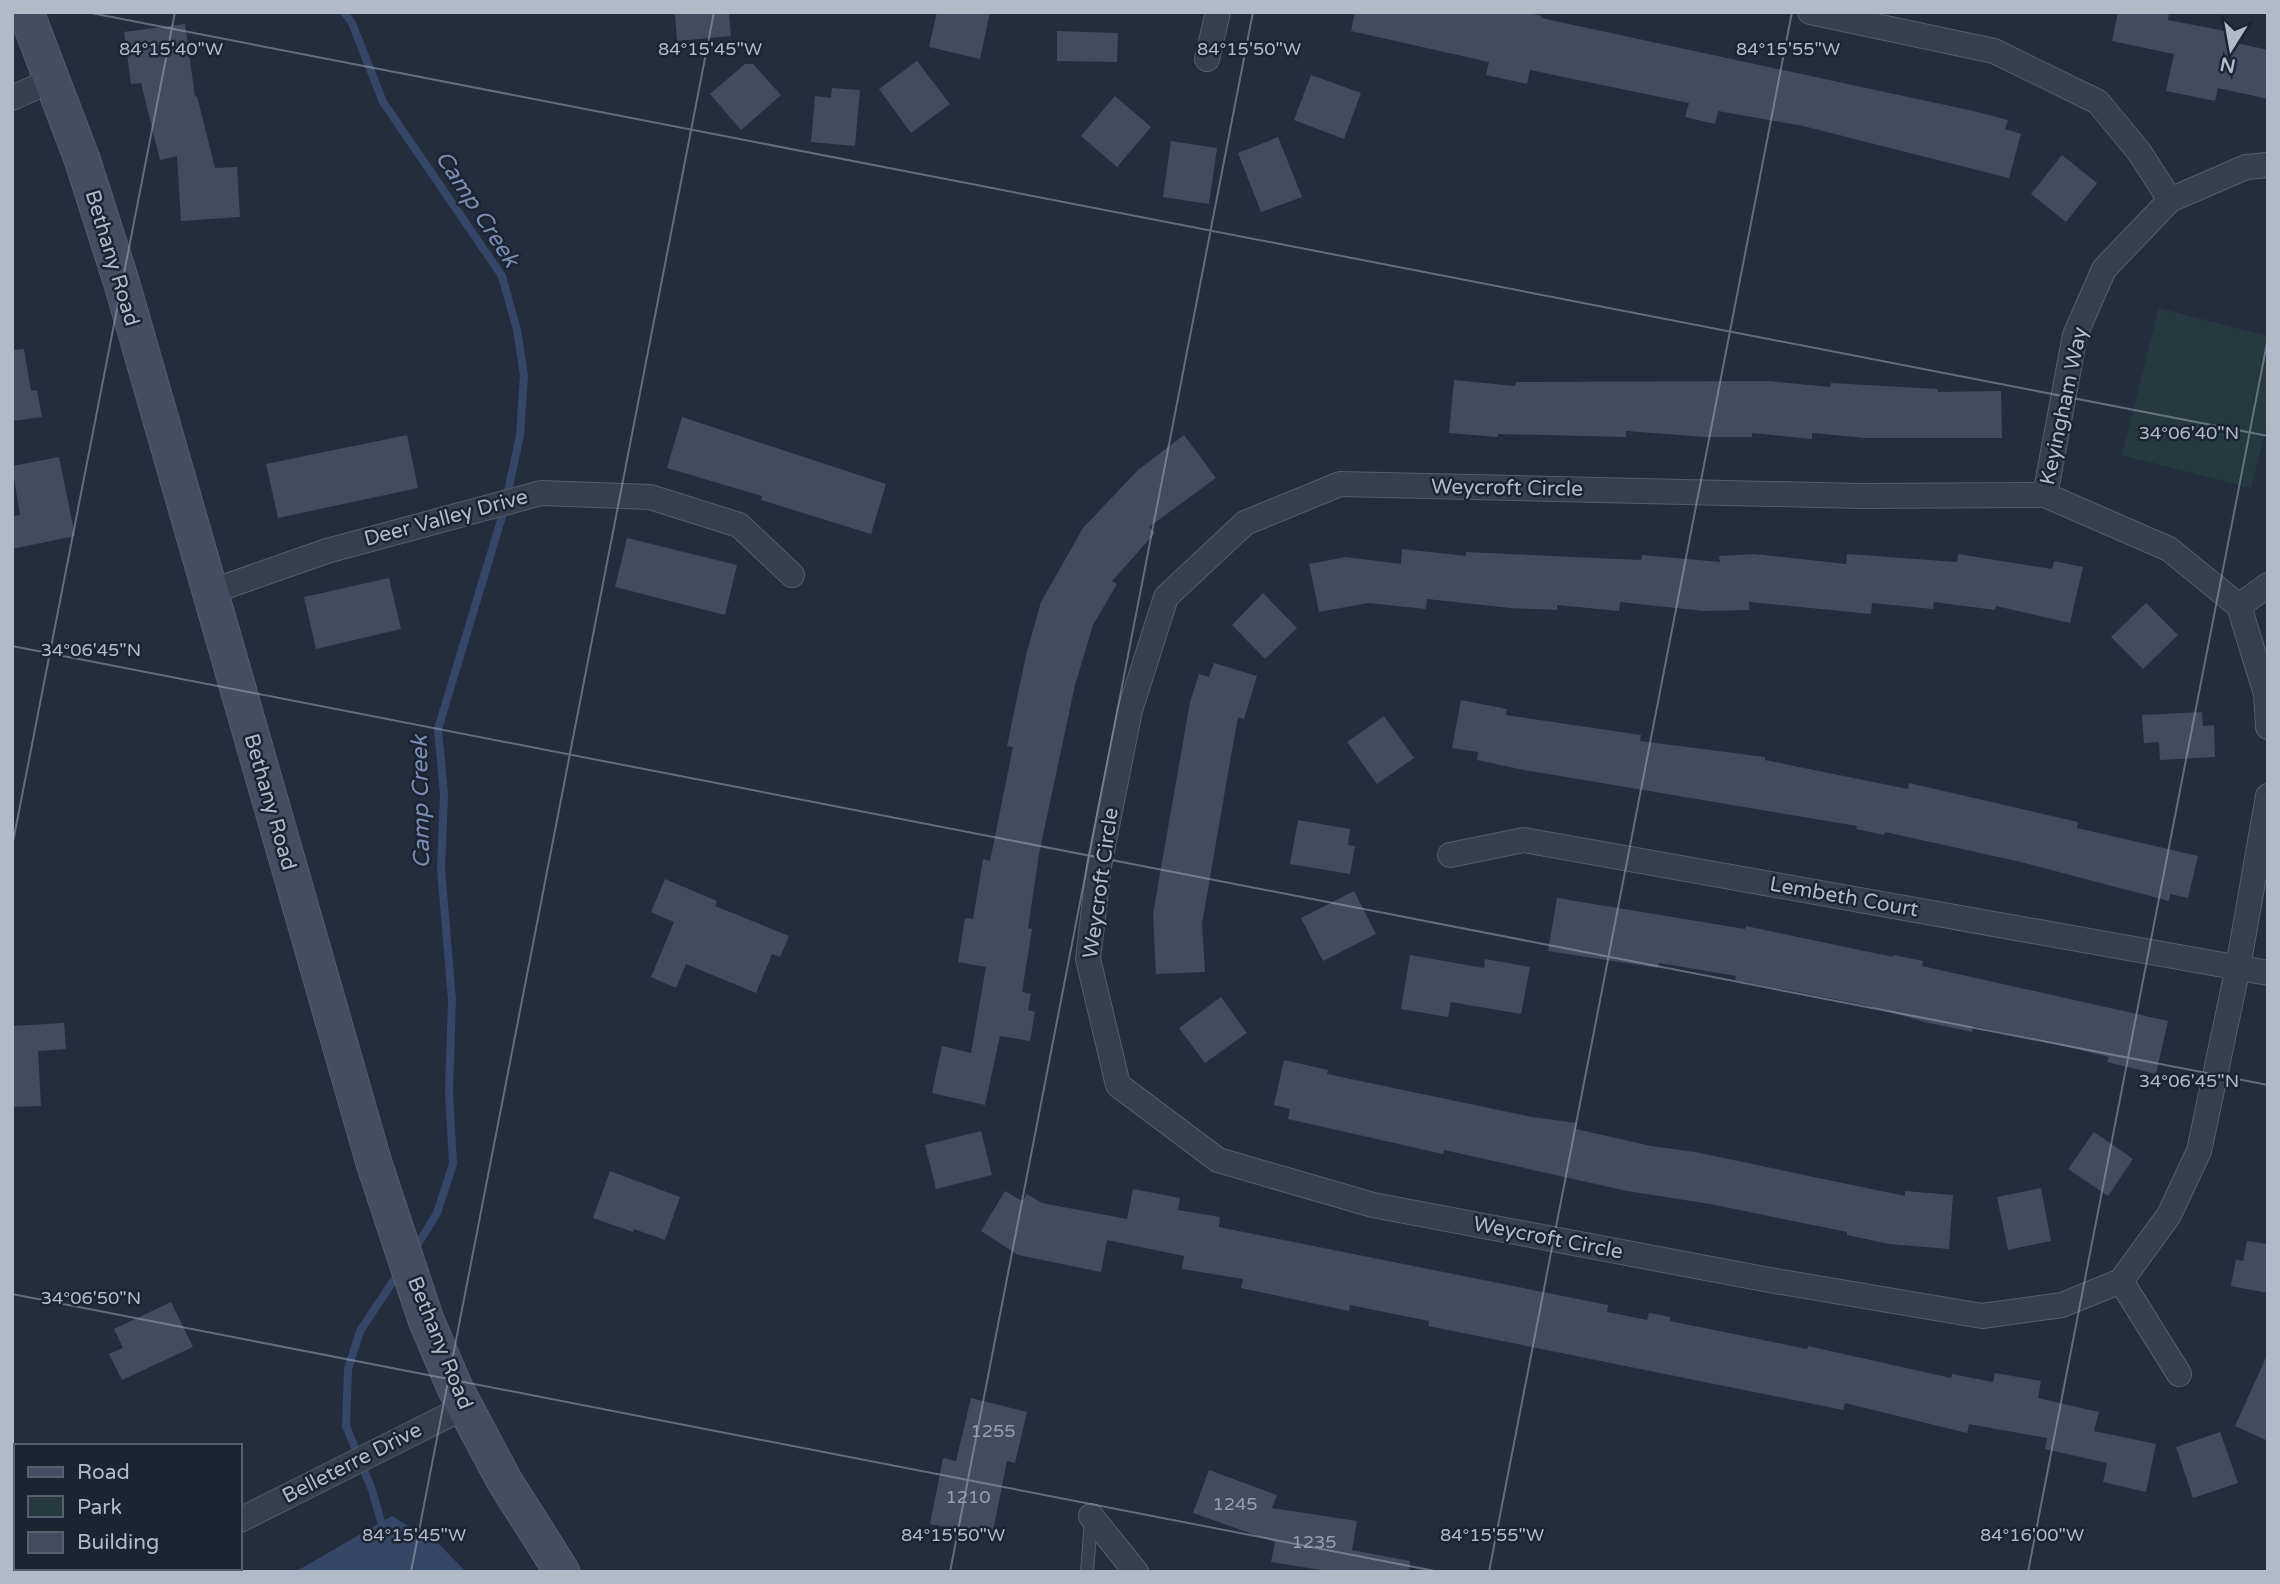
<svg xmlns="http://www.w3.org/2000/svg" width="2280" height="1584" viewBox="0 0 2280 1584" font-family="'Varela Round',sans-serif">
<rect width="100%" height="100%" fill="#232d3e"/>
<polygon fill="#253a3f" points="2159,308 2268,336 2268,421 2251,488 2122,455"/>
<polygon fill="#354766" points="392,1516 440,1545 466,1572 295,1572"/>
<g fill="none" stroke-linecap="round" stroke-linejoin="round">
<g stroke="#354766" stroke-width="8">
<polyline points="344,12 352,23 383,102 502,276 517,330 524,375 520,435 504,510 438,729 444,795 441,869 452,1000 449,1091 453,1164 437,1213 415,1249"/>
<polyline points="384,1532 372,1490 346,1426 348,1369 360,1331 400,1271"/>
</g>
</g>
<g fill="#414c61">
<polygon points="675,12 729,12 731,36 677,41"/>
<polygon points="937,12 990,12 980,59 929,47"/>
<polygon points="1355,12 1526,12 1541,16 1541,18 1978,112 2008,120 2005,129 2021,134 2009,178 1803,126 1718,111 1715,124 1685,117 1689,103 1530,70 1527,84 1486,75 1489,62 1351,31"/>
<polygon points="2118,12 2169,12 2168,20 2230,32 2228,41 2268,50 2268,99 2218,88 2215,101 2166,91 2174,54 2112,41"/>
<polygon points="185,24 195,97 197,96 215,168 237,167 240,217 181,221 177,156 160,160 141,83 131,84 124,32"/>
<polygon points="1057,31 1118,33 1117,62 1057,61"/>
<polygon points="917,61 950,104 911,133 879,89"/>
<polygon points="745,64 753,64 781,95 741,130 710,94"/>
<polygon points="1311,75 1361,93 1344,139 1294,120"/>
<polygon points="832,88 860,90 855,146 811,142 815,96 831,98"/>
<polygon points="1115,96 1151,127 1117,167 1081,136"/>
<polygon points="1278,137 1302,197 1261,212 1238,153"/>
<polygon points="1171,141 1217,148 1209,204 1163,197"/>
<polygon points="2062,155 2097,183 2066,222 2031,194"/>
<polygon points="24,349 31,391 37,390 42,417 12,421 12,350"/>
<polygon points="1454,380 1515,386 1516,382 1769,381 1830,387 1831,383 1938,389 1938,392 2001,391 2002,438 1866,438 1812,433 1812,439 1752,433 1752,437 1705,437 1626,431 1626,437 1498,434 1498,437 1449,433"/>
<polygon points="682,417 886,484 871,534 761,500 762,496 667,468"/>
<polygon points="407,435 418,488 278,518 266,464"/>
<polygon points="1184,435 1216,478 1149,527 1155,533 1112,581 1117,584 1093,625 1075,685 1039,854 1028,928 1032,929 1022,992 1031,994 1028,1010 1035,1012 1030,1041 1000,1036 985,1105 932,1093 942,1046 971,1053 986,967 958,962 965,918 973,919 983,859 990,861 1013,747 1007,746 1026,655 1041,602 1083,528 1138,470"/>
<polygon points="59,457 75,536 12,549 12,516 20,515 12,466"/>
<polygon points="627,538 737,565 725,615 615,587"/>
<polygon points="1402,549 1466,556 1466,552 1641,560 1642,555 1720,562 1719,556 1754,554 1846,564 1847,554 1957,562 1958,554 2052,569 2054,561 2083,567 2070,623 1996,606 1995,610 1934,602 1933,609 1872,603 1871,614 1749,602 1749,610 1704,611 1620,602 1619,611 1557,605 1557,610 1510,608 1427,599 1426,609 1368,603 1319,612 1309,564 1346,557 1401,564"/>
<polygon points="389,578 401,629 316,649 304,597"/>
<polygon points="1263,593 1297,628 1265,659 1232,625"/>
<polygon points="2146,603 2178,635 2143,669 2111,637"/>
<polygon points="1214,663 1257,676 1244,719 1238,717 1228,773 1202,924 1205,972 1156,974 1153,914 1190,702 1199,674 1209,677"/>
<polygon points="1461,700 1507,709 1506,715 1641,735 1640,741 1765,757 1765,760 1908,789 1909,783 2078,822 2077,828 2198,856 2188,898 2170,894 2169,901 2021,862 1885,832 1884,835 1856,829 1857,826 1524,770 1477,760 1478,752 1452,748"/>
<polygon points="2202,712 2203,726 2214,725 2215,757 2160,760 2159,742 2144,743 2142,715"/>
<polygon points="1384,716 1414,758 1377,784 1347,742"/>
<polygon points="1298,820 1350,829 1348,845 1355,846 1350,874 1290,864"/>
<polygon points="665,879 717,901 715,906 789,936 780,957 772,954 756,993 686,964 676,988 651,977 674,922 651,912"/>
<polygon points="1354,891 1376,934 1323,961 1301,918"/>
<polygon points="1557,898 1745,929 1746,926 1893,957 1894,955 1923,961 1922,966 2168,1021 2156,1074 2107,1062 2109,1057 2051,1043 1973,1026 1972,1032 1925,1022 1865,1005 1735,980 1736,976 1659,963 1658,968 1548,951"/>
<polygon points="1410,955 1484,968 1485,959 1530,967 1521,1014 1451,1002 1448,1017 1401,1009"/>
<polygon points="1221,997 1247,1033 1205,1063 1179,1028"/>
<polygon points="64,1023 66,1049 38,1051 41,1106 12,1107 12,1026"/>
<polygon points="1284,1060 1328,1070 1327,1074 1532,1117 1577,1123 1576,1129 1651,1146 1695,1152 1905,1196 1905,1191 1953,1195 1949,1249 1889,1244 1847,1235 1847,1232 1710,1204 1627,1191 1444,1150 1443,1154 1288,1119 1290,1109 1274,1105"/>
<polygon points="981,1131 992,1175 936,1189 925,1145"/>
<polygon points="2094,1132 2133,1159 2108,1196 2068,1169"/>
<polygon points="610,1171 680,1197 665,1240 634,1229 633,1232 593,1218"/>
<polygon points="2041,1188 2051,1241 2008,1250 1997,1197"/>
<polygon points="1133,1189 1180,1198 1178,1210 1220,1217 1219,1227 1608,1305 1607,1312 1647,1320 1649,1313 1670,1317 1670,1321 1807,1349 1808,1346 1951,1378 1952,1374 1993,1382 1995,1373 2041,1381 2038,1398 2099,1412 2094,1431 2156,1444 2146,1492 2103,1482 2107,1463 2045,1449 2047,1438 1969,1424 1967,1433 1845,1403 1843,1410 1428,1326 1429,1321 1350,1305 1349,1311 1241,1288 1243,1279 1182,1269 1184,1256 1107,1240 1101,1272 1018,1255 981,1231 1005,1191 1022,1201 1027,1194 1042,1203 1127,1219"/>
<polygon points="2247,1241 2268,1244 2268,1293 2231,1286 2236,1259 2243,1261"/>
<polygon points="171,1302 193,1347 122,1380 109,1354 123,1348 114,1329"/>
<polygon points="2268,1353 2268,1441 2235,1426"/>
<polygon points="971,1398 1027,1412 1015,1463 1007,1461 992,1536 930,1524 943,1458 956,1461"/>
<polygon points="2220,1432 2238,1483 2193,1498 2176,1447"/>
<polygon points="1209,1470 1277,1495 1272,1508 1357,1521 1352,1550 1410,1561 1409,1572 1333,1572 1271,1562 1275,1542 1193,1513"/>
</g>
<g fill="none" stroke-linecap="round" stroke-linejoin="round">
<g stroke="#555d6c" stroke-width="14">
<polyline id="lane" points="1087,1572 1091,1520"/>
</g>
<g stroke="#555d6c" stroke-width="26">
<g id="street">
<polyline points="1810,12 1994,51 2098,102 2140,153 2170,200"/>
<polyline points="1207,59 1218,12"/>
<polyline points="12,98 52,80"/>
<polyline points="2045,495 2075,335 2104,269 2170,200 2246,167 2268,165"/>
<polyline points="210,592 327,551 541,493 650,497 739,525 792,575"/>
<polyline points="2239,606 2268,585"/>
<polyline points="2268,727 2266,694 2239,606 2169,549 2045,495 1860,496 1340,484 1245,523 1166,597 1130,710 1099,866 1088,959 1118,1085 1218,1160 1373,1205 1764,1279 1982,1316 2062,1305 2121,1281 2169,1215 2199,1151 2238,967 2268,796"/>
<polyline points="1450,855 1524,840 2268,973"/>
<polyline points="2121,1281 2179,1374"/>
<polyline points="1091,1516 1136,1572"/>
<polyline points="240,1520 465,1407"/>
<polyline points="110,1572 119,1568"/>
</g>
</g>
<g stroke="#555d6c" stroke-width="37">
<polyline id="secondary" points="26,12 82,159 122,284 374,1163 426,1320 455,1388 504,1480 562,1572"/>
</g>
<use href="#lane" stroke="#373f4e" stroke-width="12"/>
<use href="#street" stroke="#373f4e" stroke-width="24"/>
<use href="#secondary" stroke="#444d61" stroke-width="35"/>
</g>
<path fill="none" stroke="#b2bac9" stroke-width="2" stroke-opacity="0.45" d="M86,12L2268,436M12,646L2268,1085M12,847L175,12M12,1294L1440,1572M411,1572L714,12M950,1572L1253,12M1489,1572L1792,12M2028,1572L2268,338"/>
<g text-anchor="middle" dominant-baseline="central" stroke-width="5" stroke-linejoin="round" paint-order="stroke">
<g font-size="18" fill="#969eaf">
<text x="993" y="1431">1255</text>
<text x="968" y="1497">1210</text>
<text x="1235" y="1504">1245</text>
<text x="1314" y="1542">1235</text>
</g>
<g font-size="21" fill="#b2bac9" stroke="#1c2433">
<text transform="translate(112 258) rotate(73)">Bethany Road</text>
<text transform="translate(2064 406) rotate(-78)">Keyingham Way</text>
<text transform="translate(1507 488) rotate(1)">Weycroft Circle</text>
<text transform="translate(446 518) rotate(-15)">Deer Valley Drive</text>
<text transform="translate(270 802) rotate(74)">Bethany Road</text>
<text transform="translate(1101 883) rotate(-82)">Weycroft Circle</text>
<text transform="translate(1844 897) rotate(10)">Lembeth Court</text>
<text transform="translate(1548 1238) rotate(11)">Weycroft Circle</text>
<text transform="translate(440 1343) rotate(68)">Bethany Road</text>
<text transform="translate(352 1463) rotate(-27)">Belleterre Drive</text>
</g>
<g font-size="23" font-style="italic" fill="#798eb2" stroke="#1c2433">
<text transform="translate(477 209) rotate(57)">Camp Creek</text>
<text transform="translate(421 802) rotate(-91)">Camp Creek</text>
</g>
</g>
<g font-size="18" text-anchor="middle" fill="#b2bac9" stroke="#1c2433" stroke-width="5" stroke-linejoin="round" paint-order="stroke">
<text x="171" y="55">84°15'40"W</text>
<text x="710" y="55">84°15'45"W</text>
<text x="1249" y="55">84°15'50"W</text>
<text x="1788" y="55">84°15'55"W</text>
<text x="2189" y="439">34°06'40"N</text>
<text x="91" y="656">34°06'45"N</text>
<text x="2189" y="1087">34°06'45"N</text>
<text x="91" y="1304">34°06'50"N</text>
<text x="414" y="1541">84°15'45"W</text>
<text x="953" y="1541">84°15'50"W</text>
<text x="1492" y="1541">84°15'55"W</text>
<text x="2032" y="1541">84°16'00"W</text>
</g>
<rect width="2280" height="1584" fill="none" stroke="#b2bac9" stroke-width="28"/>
<rect x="14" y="1444" width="228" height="126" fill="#1c2433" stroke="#58606f" stroke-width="2"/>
<rect x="28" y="1467" width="35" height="10" fill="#444d61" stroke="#58606f" stroke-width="2"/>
<text x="77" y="1479" font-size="21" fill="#b2bac9">Road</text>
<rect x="28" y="1496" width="35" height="21" fill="#253a3f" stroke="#58606f" stroke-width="2"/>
<text x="77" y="1514" font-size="21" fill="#b2bac9">Park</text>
<rect x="28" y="1532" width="35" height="21" fill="#414c61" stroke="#58606f" stroke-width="2"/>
<text x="77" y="1549" font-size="21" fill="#b2bac9">Building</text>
<g transform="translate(2231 49) rotate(191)" stroke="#1c2433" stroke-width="5" paint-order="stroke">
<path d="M0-5L12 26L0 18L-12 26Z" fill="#b2bac9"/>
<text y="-10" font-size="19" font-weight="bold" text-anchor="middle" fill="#b2bac9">N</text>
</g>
</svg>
